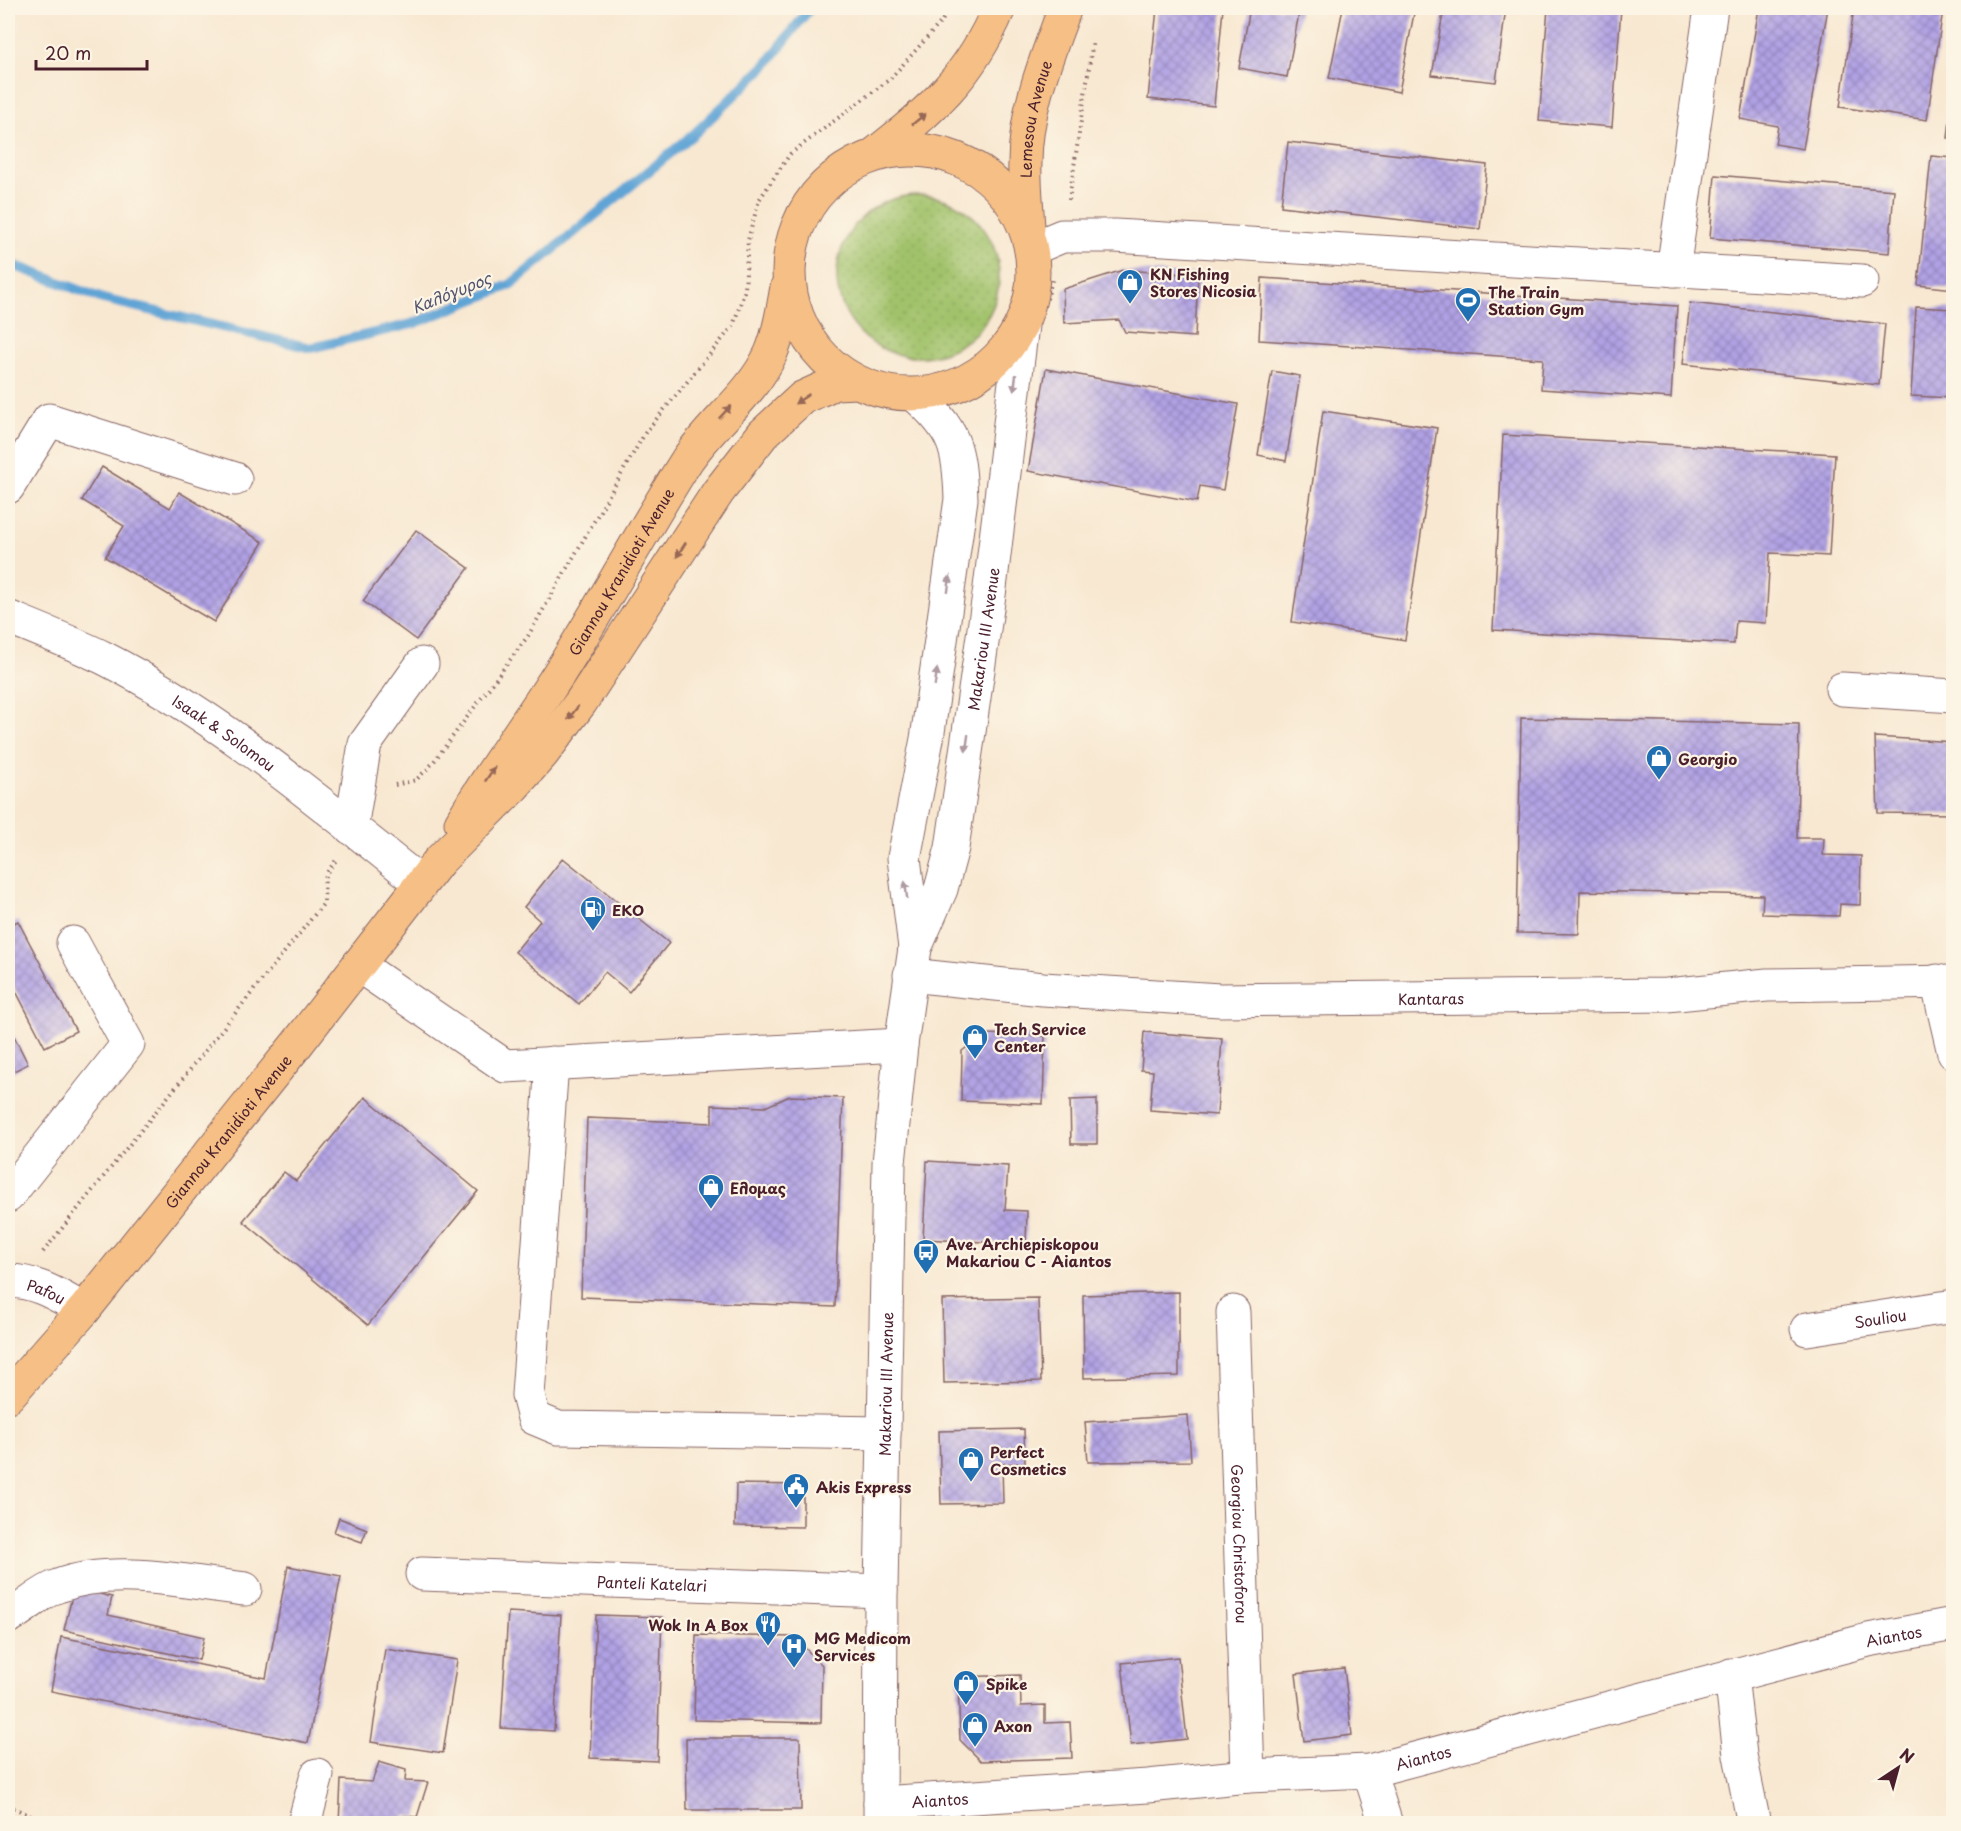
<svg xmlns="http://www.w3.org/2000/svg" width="1961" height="1831" viewBox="0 0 1961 1831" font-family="'Playpen Sans',sans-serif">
<defs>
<pattern id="grass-dots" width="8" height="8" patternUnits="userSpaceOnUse" patternTransform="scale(1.5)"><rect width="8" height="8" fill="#a1c26b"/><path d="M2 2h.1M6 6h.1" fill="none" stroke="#8ca65d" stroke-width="1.8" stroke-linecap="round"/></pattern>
<pattern id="building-cross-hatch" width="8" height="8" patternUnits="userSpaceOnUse" patternTransform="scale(1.5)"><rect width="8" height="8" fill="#b1a2e5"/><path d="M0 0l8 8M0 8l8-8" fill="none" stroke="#9283ba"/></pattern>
</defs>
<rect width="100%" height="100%" fill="#fcf5e5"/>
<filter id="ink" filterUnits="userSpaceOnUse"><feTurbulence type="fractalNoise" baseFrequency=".0167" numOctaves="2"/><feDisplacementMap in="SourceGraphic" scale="12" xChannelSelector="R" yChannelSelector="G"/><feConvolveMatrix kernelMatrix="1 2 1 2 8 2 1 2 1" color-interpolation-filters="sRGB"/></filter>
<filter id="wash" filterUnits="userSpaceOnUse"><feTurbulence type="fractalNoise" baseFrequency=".008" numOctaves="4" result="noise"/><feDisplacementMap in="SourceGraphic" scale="24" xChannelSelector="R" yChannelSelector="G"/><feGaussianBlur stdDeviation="1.35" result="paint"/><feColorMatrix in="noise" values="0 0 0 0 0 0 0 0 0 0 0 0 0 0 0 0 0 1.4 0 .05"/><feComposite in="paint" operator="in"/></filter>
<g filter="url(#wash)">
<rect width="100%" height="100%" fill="#f8e8d1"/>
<circle fill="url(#grass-dots)" stroke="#76704b" stroke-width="1.5" cx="918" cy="276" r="81"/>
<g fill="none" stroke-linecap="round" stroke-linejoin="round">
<polyline stroke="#60a4d5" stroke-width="10" points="8,263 103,299 311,348 412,324 510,285 695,133 766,65 810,8"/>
</g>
<g id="blocks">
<g fill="url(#building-cross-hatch)">
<polygon points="1157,8 1223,8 1214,106 1148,99"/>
<polygon points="1250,8 1300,8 1287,77 1239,68"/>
<polygon points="1343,8 1415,8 1399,92 1329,78"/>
<polygon points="1444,8 1506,8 1496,82 1432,75"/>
<polygon points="1548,8 1621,8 1612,127 1539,121"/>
<polygon points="1759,8 1828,8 1803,149 1775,144 1778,126 1740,119"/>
<polygon points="1854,8 1922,8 1943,10 1927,120 1840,107"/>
<polygon points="1952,101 1954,102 1954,138 1948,138"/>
<polygon points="1288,142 1487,165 1480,229 1281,206"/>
<polygon points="1931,156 1954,158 1954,289 1918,285"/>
<polygon points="1715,175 1894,190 1889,253 1710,238"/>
<polygon points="1123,270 1198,275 1195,337 1125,332 1119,320 1064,323 1063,289"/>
<polygon points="1262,278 1677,306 1671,398 1541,389 1543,359 1259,340"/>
<polygon points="1690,303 1885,324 1879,385 1683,364"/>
<polygon points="1916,307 1954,309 1954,398 1911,396"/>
<polygon points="1046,369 1238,404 1223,490 1200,486 1197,502 1028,471"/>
<polygon points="1272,371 1300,376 1286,461 1258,455"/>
<polygon points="1323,411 1437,428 1405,640 1292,622"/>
<polygon points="1503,435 1835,454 1829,556 1770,553 1766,623 1736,621 1734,644 1493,630"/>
<polygon points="102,467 170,508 179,492 263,542 214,622 105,557 124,526 82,500"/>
<polygon points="416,530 469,568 416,640 363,601"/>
<polygon points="1521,718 1799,724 1797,838 1824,838 1823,855 1861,856 1860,905 1840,904 1839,916 1762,914 1763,895 1580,891 1579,934 1517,933"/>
<polygon points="1875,737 1954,742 1954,814 1878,813"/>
<polygon points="563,858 669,943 629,992 605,972 579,1004 515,952 540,921 524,907"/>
<polygon points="18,921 76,1031 45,1047 8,976 8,926"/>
<polygon points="8,1024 28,1064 8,1074"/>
<polygon points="1144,1032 1222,1038 1217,1115 1150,1110 1153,1071 1141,1070"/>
<polygon points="984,1034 1045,1036 1043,1104 961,1101 962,1051"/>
<polygon points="790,1096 843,1098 835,1307 581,1297 587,1118 712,1123 712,1105 765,1107"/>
<polygon points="365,1097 478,1191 368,1325 243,1221 284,1172 296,1181"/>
<polygon points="1097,1099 1097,1144 1071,1144 1070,1100"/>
<polygon points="927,1161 1008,1166 1005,1210 1027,1211 1026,1244 923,1239"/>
<polygon points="1179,1292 1179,1376 1084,1378 1083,1295"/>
<polygon points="1038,1298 1041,1381 944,1383 942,1300"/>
<polygon points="1188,1415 1191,1461 1088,1462 1085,1422"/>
<polygon points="1024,1429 1025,1463 1002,1464 1003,1503 941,1504 939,1431"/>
<polygon points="736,1484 803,1485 803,1527 735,1526"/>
<polygon points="339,1518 367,1529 362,1542 334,1532"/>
<polygon points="288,1566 341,1576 308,1743 51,1691 61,1637 266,1678"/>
<polygon points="74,1588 112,1597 108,1615 204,1637 199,1660 64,1630"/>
<polygon points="508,1612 561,1615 554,1731 501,1728"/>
<polygon points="596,1615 662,1617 657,1761 590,1758"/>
<polygon points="696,1635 794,1637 822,1665 821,1723 694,1720"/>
<polygon points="385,1649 457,1660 443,1753 371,1742"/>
<polygon points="1178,1657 1187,1739 1131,1745 1122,1663"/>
<polygon points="1344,1668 1352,1735 1304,1741 1296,1674"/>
<polygon points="1020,1675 1021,1706 1045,1705 1045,1723 1070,1722 1072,1758 981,1761 960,1740 958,1677"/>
<polygon points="686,1738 800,1738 801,1810 687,1810"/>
<polygon points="379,1762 406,1770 405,1781 428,1782 417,1817 404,1816 404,1824 339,1824 341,1780 372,1782"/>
</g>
</g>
</g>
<g filter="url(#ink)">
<use href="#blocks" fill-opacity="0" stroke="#876565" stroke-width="1.5"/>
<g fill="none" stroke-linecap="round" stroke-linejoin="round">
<g stroke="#876565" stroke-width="35">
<g id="minor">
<polyline points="1031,249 1062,236 1115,236 1862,281"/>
<polyline points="1673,270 1711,8"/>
<polyline points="8,487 49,420 235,479"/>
<path id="s1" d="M8,617C40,630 73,643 104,658C220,717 320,803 421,883"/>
<polyline points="1842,689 1954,696"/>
<polyline points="351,828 365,744 422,664"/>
<path d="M915,948L904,858L927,739L961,499C959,447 955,430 915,395"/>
<polyline points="358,965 505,1066 901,1045"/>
<path id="s2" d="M910,975L1043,989L1220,1000L1667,995L1767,985L1954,982"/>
<polyline points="1937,981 1954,1053"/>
<polyline points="552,1063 528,1395 534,1418 558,1428 884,1433"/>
<polyline points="8,1196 128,1044 73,943"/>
<path id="s3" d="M8,1281C37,1281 59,1296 84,1310"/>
<path id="s4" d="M1233,1312L1248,1776"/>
<path id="s5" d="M1807,1329L1954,1306"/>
<path id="s6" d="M422,1574L881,1591"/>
<path d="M8,1617C25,1609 40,1592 58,1586C115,1565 186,1582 245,1589"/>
<polyline points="1731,1675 1740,1755 1754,1824"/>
<polyline points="1369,1771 1386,1824"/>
<path id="s7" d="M880,1803L1148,1786L1248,1776L1369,1771L1868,1640L1954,1624"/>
<polyline points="304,1824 317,1775"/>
<path id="s8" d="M880,1824L881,1591L889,1163L901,1045L915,948L941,889L952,848L990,588L1022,325"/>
</g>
</g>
<g stroke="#876565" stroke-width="35">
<g id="major">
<circle cx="911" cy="272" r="122"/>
<path d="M875,154C932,109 970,77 999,8"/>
<path id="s9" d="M1028,228C1027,206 1024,184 1025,163C1025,109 1047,57 1065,8"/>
<path id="s10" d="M461,823C492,769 530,720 563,667C606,599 644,528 687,460C712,423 753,394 771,353C780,332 783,309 787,287"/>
<path id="s11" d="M8,1396L84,1310L297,1044L439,861L511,789L543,753L581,702L718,492L763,434L802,398L835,383L857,382"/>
</g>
</g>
<g stroke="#876565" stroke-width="4" stroke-dasharray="1.5 4.5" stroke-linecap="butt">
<polyline points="1069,200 1093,41"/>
<polyline points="1047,299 1052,280"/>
<polyline points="395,785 416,780 432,764 528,636 645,433 733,326 745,290 748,240 759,200 790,154 890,79 942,21 948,8"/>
<polyline points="43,1252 324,903 325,875 337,859"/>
<polyline points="8,1805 48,1824"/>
</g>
<use href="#minor" stroke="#fff" stroke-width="33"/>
<use href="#major" stroke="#f5bf86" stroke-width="33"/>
</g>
<defs><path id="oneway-solid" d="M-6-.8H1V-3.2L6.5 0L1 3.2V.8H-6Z" transform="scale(1.5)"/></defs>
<g fill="#976754">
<use href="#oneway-solid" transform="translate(919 119) rotate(-39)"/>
<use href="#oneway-solid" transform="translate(802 399) rotate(146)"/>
<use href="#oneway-solid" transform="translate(725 412) rotate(-47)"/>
<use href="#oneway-solid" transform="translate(681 550) rotate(123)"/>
<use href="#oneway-solid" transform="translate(573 713) rotate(127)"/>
<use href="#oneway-solid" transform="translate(490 774) rotate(-56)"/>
</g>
<g fill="#ae9aa0">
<use href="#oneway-solid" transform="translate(1015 383) rotate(97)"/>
<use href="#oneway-solid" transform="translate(949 584) rotate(-82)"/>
<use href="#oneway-solid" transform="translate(936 677) rotate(-82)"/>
<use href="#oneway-solid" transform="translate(967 743) rotate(98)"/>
<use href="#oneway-solid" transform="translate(906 890) rotate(-98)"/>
</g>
</g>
<defs>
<g id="shop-pin" transform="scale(1.35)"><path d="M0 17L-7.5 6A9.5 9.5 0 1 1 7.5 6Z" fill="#1f6fb2" stroke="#fcf5e5"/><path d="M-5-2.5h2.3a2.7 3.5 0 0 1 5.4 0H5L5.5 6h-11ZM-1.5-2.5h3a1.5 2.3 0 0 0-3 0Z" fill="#fff"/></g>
<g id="stadium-pin" transform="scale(1.35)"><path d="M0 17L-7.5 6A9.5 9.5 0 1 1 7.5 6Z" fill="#1f6fb2" stroke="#fcf5e5"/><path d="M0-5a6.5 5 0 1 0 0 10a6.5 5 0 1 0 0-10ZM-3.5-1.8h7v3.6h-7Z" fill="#fff"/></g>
<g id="fuel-pin" transform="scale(1.35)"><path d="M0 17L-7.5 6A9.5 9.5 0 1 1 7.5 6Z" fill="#1f6fb2" stroke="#fcf5e5"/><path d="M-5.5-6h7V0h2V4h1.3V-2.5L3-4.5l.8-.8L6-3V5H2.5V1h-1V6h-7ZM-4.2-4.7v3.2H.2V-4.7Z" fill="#fff"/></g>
<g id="bus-pin" transform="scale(1.35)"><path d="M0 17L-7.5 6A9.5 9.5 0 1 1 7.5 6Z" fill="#1f6fb2" stroke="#fcf5e5"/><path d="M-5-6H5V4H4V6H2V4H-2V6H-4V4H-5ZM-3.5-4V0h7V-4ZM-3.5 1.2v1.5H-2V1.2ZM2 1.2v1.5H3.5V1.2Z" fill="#fff"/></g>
<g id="civic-pin" transform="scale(1.35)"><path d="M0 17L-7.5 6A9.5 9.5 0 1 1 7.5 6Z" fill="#1f6fb2" stroke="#fcf5e5"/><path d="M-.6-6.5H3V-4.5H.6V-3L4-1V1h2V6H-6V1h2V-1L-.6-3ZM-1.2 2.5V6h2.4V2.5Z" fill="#fff"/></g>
<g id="restaurant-pin" transform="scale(1.35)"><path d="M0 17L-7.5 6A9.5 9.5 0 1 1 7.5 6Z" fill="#1f6fb2" stroke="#fcf5e5"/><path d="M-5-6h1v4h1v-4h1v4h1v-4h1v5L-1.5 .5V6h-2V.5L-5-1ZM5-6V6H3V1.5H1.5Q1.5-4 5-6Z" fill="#fff"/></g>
<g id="hospital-pin" transform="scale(1.35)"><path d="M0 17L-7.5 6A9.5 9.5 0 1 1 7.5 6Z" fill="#1f6fb2" stroke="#fcf5e5"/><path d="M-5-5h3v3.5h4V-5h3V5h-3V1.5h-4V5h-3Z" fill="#fff"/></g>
</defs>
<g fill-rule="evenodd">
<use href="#shop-pin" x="1130" y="282"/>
<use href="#stadium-pin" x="1468" y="300"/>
<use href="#shop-pin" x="1659" y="758"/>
<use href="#fuel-pin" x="593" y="909"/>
<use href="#shop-pin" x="975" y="1037"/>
<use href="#shop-pin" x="711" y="1187"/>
<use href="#bus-pin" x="926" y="1252"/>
<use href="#shop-pin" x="971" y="1460"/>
<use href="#civic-pin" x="796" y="1486"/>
<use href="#restaurant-pin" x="768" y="1624"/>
<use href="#hospital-pin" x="794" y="1646"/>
<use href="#shop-pin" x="966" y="1683"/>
<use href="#shop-pin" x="975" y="1725"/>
</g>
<g text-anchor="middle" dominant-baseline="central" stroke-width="4.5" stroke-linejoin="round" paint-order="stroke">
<g font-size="15" fill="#4a1f2b" stroke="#fcf5e5">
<text stroke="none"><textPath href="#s9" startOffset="110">Lemesou Avenue</textPath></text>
<text stroke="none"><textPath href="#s10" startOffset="298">Giannou Kranidioti Avenue</textPath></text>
<text stroke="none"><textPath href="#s8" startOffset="1196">Makariou III Avenue</textPath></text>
<text stroke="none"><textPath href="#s1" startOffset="246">Isaak &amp; Solomou</textPath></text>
<text stroke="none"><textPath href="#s2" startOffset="522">Kantaras</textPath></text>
<text stroke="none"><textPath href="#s11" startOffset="344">Giannou Kranidioti Avenue</textPath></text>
<text stroke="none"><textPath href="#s3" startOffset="40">Pafou</textPath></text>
<text stroke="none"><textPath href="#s5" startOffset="74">Souliou</textPath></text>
<text stroke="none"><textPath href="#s8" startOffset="440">Makariou III Avenue</textPath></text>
<text stroke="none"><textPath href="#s4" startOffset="232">Georgiou Christoforou</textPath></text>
<text stroke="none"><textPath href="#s6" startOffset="230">Panteli Katelari</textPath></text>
<text stroke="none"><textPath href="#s7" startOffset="1032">Aiantos</textPath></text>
<text stroke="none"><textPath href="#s7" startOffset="546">Aiantos</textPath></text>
<text stroke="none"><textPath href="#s7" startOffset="60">Aiantos</textPath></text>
</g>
<g font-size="15" font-weight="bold" fill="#4a1f2b" stroke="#fcf5e5" text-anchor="start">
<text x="1150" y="273">KN Fishing<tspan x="1150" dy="17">Stores Nicosia</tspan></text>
<text x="1488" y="291">The Train<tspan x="1488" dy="17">Station Gym</tspan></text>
<text x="1678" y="758">Georgio</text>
<text x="612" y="909">EKO</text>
<text x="994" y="1028">Tech Service<tspan x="994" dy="17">Center</tspan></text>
<text x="730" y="1187">Ελομας</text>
<text x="946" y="1243">Ave. Archiepiskopou<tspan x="946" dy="17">Makariou C - Aiantos</tspan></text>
<text x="990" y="1451">Perfect<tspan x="990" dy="17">Cosmetics</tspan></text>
<text x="816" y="1486">Akis Express</text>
<text x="748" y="1624" text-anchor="end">Wok In A Box</text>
<text x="814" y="1637">MG Medicom<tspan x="814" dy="17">Services</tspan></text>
<text x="986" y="1683">Spike</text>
<text x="994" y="1725">Axon</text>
</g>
<g font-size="16" font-style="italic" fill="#53546f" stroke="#fcf5e5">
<text transform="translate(451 292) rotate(-22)">Καλόγυρος</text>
</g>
</g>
<rect width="1961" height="1831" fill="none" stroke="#fcf5e5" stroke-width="30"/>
<g transform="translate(1898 1768) rotate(36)" stroke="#fcf5e5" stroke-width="4.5" paint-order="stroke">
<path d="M0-4.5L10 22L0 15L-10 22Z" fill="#4a1f2b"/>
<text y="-9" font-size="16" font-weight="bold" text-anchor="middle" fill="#4a1f2b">N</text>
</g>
<path d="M36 60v9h111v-9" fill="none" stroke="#4a1f2b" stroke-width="3"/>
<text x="45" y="60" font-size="18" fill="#4a1f2b" stroke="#fcf5e5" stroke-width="4.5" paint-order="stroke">20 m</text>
</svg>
